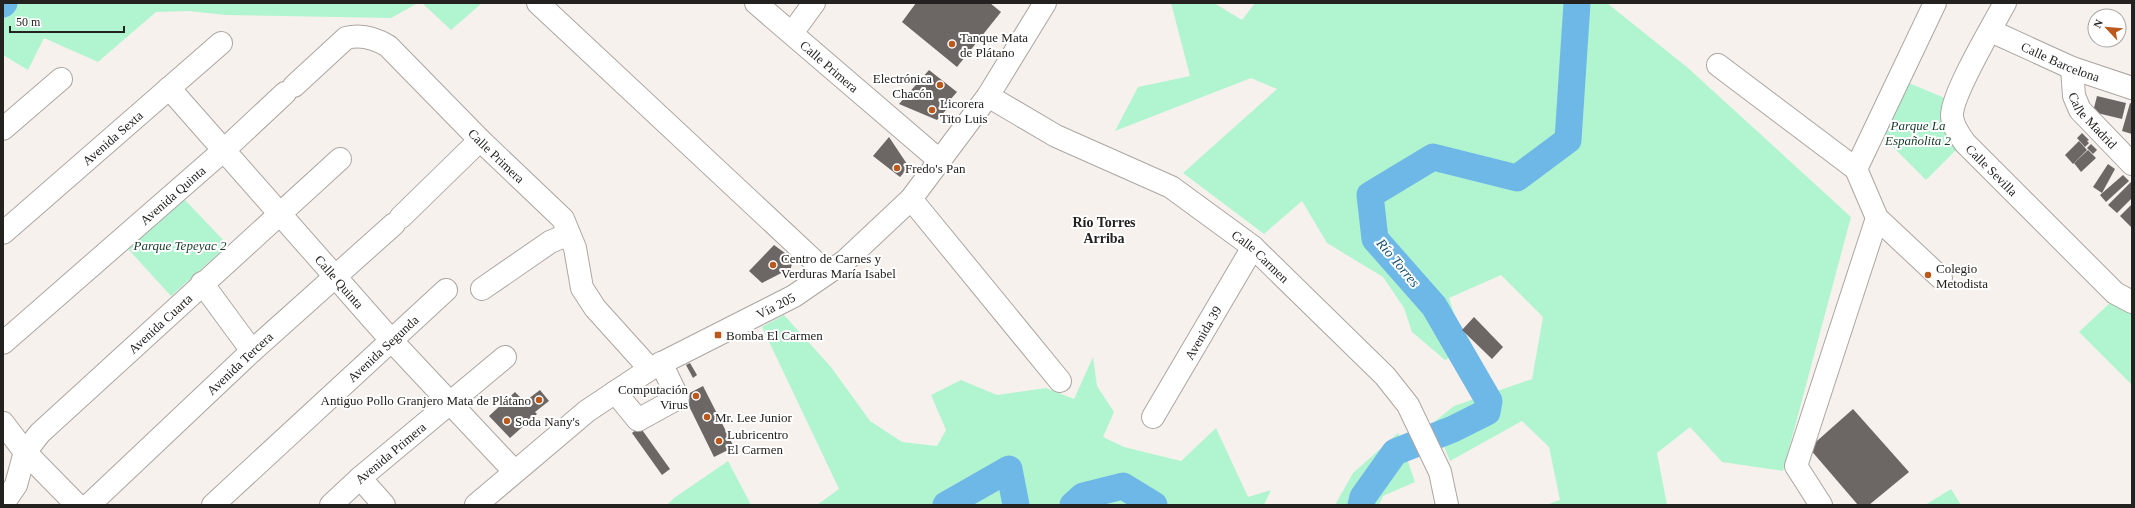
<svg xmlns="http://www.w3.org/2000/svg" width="2135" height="508" viewBox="0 0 2135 508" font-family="Georgia,serif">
<rect width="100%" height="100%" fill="#f7f1ed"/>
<g fill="#b1f5d0">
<polygon points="3,3 418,3 391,18 226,15 188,11 156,12 98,62 44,38 28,70 3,55"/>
<polygon points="422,3 482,3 451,30"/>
<polygon points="1171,3 1214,3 1242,20 1255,3 1607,3 1688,68 1851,217 1783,471 1722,462 1690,427 1657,453 1667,505 1546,505 1560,500 1549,447 1522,421 1450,461 1434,422 1454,406 1532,379 1543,317 1501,275 1449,298 1466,349 1445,360 1412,332 1404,308 1383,277 1327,243 1302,201 1264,234 1183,173 1277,89 1251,78 1115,131 1138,87 1190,76"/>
<polygon points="1909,83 1947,99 1947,134 1956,150 1926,180 1884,138"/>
<polygon points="184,199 228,245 171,296 128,249"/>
<polygon points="2112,301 2132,313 2132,385 2079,332"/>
<polygon points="784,315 831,367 870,421 902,442 937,446 946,430 931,395 961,380 997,395 1046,388 1074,399 1093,357 1097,386 1114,412 1103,437 1124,447 1181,461 1216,428 1248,497 1271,490 1264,505 817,505 839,489 762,327"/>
<polygon points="1398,433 1415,482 1383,496 1379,505 1335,505 1353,473"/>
<polygon points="728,461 751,505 667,505 674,498"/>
<polygon points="1951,489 1961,505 1925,505"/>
</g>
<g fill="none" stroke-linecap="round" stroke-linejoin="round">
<g stroke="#6eb8e8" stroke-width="27">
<polyline points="3,4 4,3"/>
<polyline points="946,505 1009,469 1016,505"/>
<polyline points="1073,505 1083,496 1123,486 1154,505"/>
<polyline points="1361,505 1363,497 1395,452 1453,429 1487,412 1489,401 1434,306 1375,239 1370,195 1433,157 1517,178 1568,140 1577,3"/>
</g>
</g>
<g fill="#6c6665">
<polygon points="916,3 990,3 1001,12 957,67 902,22"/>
<polygon points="929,70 957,92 943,108 946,110 937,120 899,104"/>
<polygon points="2097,96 2126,103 2122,119 2093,112"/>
<polygon points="2130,103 2132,104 2132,134 2122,131"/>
<polygon points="2082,133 2089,140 2087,141 2089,143 2085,147 2077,138"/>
<polygon points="889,137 909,167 900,177 873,156"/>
<polygon points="2079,141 2087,150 2073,164 2065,155"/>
<polygon points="2091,144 2097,150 2093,154 2087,148"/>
<polygon points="2088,150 2096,158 2081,172 2074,163"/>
<polygon points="2108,164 2115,169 2102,193 2093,187"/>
<polygon points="2123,175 2129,181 2106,202 2100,195"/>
<polygon points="2131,182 2132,198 2117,213 2108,205"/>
<polygon points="2132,204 2132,226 2131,227 2120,216"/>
<polygon points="774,245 789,256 792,263 791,268 762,283 749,271"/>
<polygon points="1474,317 1503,347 1492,359 1462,330"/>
<polygon points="690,363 697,375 693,378 686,365"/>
<polygon points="703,386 734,447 714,457 684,396"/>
<polygon points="540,390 549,401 535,412 537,414 510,438 489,416 515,392 530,407 533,404 528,399"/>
<polygon points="1853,409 1909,472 1869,505 1858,505 1809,448"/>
<polygon points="640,427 670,469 662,475 632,433"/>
</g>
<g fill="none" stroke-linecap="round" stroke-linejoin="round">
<g stroke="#aca6a2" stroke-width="24">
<g id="minor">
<polyline points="538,3 827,273"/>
<path id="s1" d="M756,3L939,160"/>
<polyline points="1935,3 1856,169 1877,218 1941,278"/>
<path id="s2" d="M2005,3C1993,25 1952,94 1952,115C1952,126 1959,134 1965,143L2115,293L2132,302"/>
<path id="s3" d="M1991,31L2072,68L2132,88"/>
<polyline points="792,33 814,3"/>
<polyline points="1718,65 1856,169"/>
<path id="s4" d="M2072,68L2074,96L2080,110L2132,164"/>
<path id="s5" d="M294,86L346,38C361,34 375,38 388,46L480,140L563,219L575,248L582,288L595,308L650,369"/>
<path id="s6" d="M169,88L391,340L514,471"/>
<path id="s7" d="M988,96L1056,136L1171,187L1253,247L1385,376L1408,405L1440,472L1447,505"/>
<polyline points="3,129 61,79"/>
<polyline points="911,199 1060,381"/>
<polyline points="401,217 480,140"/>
<path id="s8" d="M3,233L221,43"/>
<polyline points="202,283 252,351"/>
<polyline points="482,289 550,242 569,234"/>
<path id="s9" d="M3,343L224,150L285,93"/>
<polyline points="615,392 638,420 678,398 661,363"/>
<path id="s10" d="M1153,417L1253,247"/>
<polyline points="3,423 25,452 77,505"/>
<polyline points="360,478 384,505"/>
<path id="s11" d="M3,504L16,485L25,452L40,433L340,159"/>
<path id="s12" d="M89,505L252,351L394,224"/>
<path id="s13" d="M213,505L446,290"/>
<path id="s14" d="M331,505L360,478L505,357"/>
<polyline points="1821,505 1796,466 1877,218"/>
</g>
</g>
<g stroke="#aca6a2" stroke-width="24">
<g id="major">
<path id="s15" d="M476,505L587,411L650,369L794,296L845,261L911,199L988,96L1045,3"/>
</g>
</g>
<use href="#minor" stroke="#fff" stroke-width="22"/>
<use href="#major" stroke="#fff" stroke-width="22"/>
</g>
<g fill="#bb591c" stroke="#fff" stroke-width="1.5">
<circle cx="952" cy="44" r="4"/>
<circle cx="940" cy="85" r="4"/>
<circle cx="932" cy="110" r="4"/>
<circle cx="897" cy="168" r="4"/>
<circle cx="773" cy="265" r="4"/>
<circle cx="1928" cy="275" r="4"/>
<rect x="714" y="331" width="8" height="8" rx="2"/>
<circle cx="696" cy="396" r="4"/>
<circle cx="539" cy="400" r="4"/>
<circle cx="707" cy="417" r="4"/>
<circle cx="507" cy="421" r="4"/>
<circle cx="719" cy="441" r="4"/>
</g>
<g text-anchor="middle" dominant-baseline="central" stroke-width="4" stroke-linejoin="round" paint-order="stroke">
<g font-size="13" fill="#242220" stroke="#fff" text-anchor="start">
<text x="960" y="37">Tanque Mata<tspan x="960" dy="15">de Plátano</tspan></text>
<text x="932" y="78" text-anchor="end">Electrónica<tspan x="932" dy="15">Chacón</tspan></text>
<text x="940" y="103">Licorera<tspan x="940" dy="15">Tito Luis</tspan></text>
<text x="905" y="168">Fredo's Pan</text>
<text x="781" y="258">Centro de Carnes y<tspan x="781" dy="15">Verduras María Isabel</tspan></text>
<text x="1936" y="268">Colegio<tspan x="1936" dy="15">Metodista</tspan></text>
<text x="726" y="335">Bomba El Carmen</text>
<text x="688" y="389" text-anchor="end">Computación<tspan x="688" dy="15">Virus</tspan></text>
<text x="531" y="400" text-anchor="end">Antiguo Pollo Granjero Mata de Plátano</text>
<text x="715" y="417">Mr. Lee Junior</text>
<text x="515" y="421">Soda Nany's</text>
<text x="727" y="434">Lubricentro<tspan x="727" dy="15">El Carmen</tspan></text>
</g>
<g font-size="13" fill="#242220" stroke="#fff">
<text stroke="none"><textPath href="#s3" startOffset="76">Calle Barcelona</textPath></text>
<text stroke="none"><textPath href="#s1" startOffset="97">Calle Primera</textPath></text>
<text stroke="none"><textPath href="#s4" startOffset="59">Calle Madrid</textPath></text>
<text stroke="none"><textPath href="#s8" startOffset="145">Avenida Sexta</textPath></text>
<text stroke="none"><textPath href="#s5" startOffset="269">Calle Primera</textPath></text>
<text stroke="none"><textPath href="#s2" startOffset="194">Calle Sevilla</textPath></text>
<text stroke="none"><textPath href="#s9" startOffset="225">Avenida Quinta</textPath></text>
<text stroke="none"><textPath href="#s7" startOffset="318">Calle Carmen</textPath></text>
<text stroke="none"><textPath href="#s6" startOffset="258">Calle Quinta</textPath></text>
<text stroke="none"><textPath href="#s15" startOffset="362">Vía 205</textPath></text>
<text stroke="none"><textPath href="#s11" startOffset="244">Avenida Cuarta</textPath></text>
<text stroke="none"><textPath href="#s10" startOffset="98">Avenida 39</textPath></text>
<text stroke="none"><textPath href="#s13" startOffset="231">Avenida Segunda</textPath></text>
<text stroke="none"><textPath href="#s12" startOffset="207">Avenida Tercera</textPath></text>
<text stroke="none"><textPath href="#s14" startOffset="79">Avenida Primera</textPath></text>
</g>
<g font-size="13" font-style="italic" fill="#163a29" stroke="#fff">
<text x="1918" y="125">Parque La<tspan x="1918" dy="15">Españolita 2</tspan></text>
<text x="180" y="245">Parque Tepeyac 2</text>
</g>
<g font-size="14" font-weight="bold" fill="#242220" stroke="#fff">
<text x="1104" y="222">Río Torres<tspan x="1104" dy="16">Arriba</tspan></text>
</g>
<g font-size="14" font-style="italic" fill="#165070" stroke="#fff">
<text transform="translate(1398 263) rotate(50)">Río Torres</text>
</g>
</g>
<rect width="2135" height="508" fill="none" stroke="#242220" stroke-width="8"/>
<g transform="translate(2107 28) rotate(296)"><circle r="19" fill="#ffffff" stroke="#a7a7a6"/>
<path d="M0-3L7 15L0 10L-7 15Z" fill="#bb591c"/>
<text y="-6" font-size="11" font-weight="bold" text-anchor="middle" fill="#242220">N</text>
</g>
<path d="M10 26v6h114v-6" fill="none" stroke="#242220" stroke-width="2"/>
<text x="16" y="26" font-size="12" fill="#242220" stroke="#ffffff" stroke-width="3" paint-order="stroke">50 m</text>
</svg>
